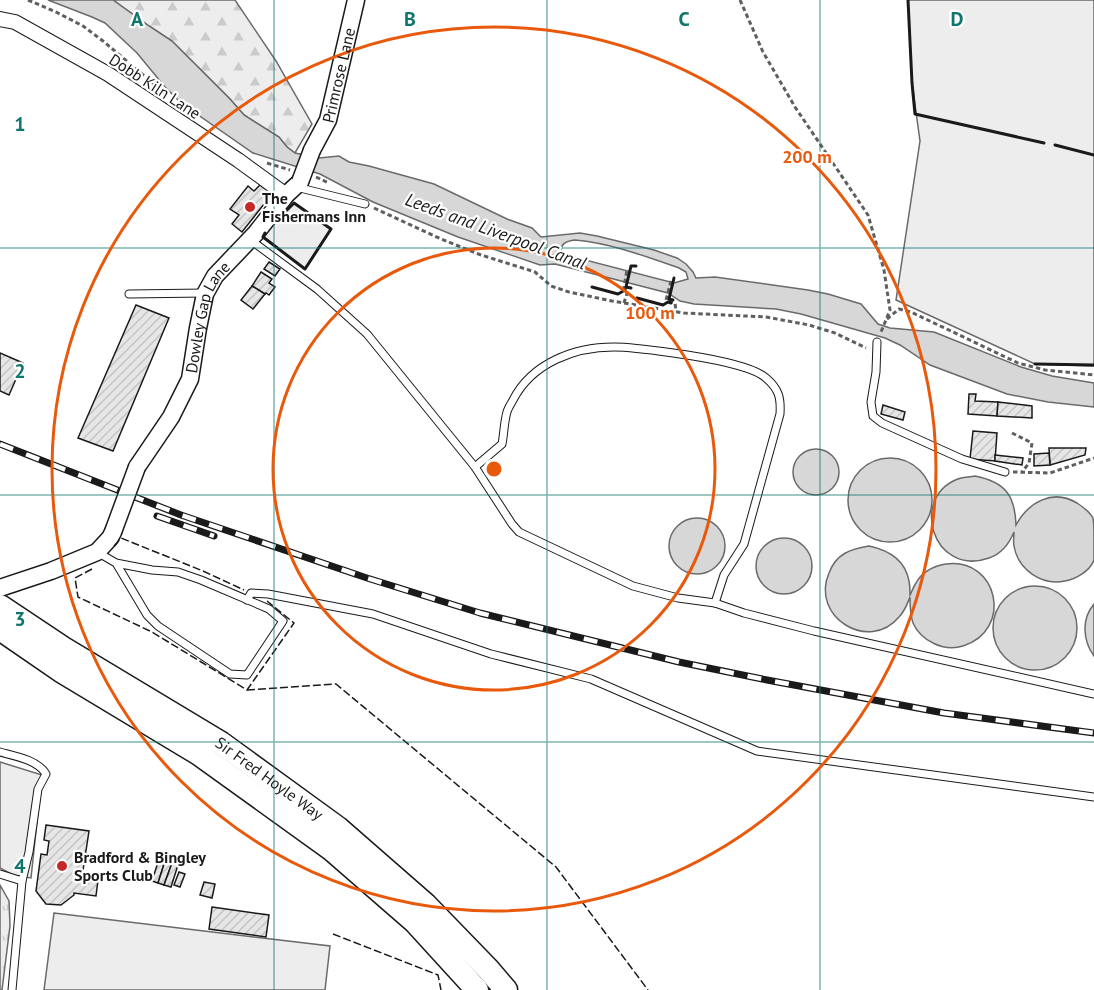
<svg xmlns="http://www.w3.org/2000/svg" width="1094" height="990" viewBox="0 0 1094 990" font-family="'PT Sans',sans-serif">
<defs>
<pattern id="forest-firs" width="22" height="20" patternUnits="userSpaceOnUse" patternTransform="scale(1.5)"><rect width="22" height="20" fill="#ededed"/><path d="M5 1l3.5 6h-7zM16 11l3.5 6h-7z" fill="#cbcbcb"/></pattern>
<pattern id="park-tufts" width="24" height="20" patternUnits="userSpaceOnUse" patternTransform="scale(1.5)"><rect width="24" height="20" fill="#ededed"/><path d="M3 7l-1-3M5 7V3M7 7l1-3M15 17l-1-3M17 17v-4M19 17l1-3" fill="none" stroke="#cbcbcb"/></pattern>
<pattern id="building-hatch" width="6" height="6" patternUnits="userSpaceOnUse" patternTransform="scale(1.5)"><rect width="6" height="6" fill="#e6e6e6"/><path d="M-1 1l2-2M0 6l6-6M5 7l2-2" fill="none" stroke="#c5c5c5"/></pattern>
</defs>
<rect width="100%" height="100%" fill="#fff"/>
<g fill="#ededed" stroke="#6a6a6a" stroke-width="1.5">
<polygon points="908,0 1094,0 1094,366 1035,364 896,300 920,141 912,83"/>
<polygon points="294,203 331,229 305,269 263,237 269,228"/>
<polygon points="0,762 42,775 31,878 13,875 0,868"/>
<polygon points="54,913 330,946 325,990 44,990"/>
</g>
<polygon fill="url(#forest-firs)" stroke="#6a6a6a" stroke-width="1.5" points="113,0 235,0 276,61 312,124 295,153 287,147 279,137 244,115 230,99 172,41 149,26"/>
<polygon fill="url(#park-tufts)" stroke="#6a6a6a" stroke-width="1.5" points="0,885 9,901 10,926 2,990 0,990"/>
<g fill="#d7d7d7" stroke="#6a6a6a" stroke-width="1.5" fill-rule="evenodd">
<path d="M48,0H113L149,26L172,41L230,99L244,115L279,137L287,147L295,153L319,158L339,156L349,162L369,166L434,184L507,219L532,228L541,237L580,233L597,236L654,250L677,258L686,264L693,272L696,278L715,277L808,290L828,294L861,304L878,324L890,328L934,332L1021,367L1052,376L1094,383V407L1048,402L1007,394L930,365L900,345L885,338L801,314L776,309L694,304L680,301L668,293L555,264L540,265L458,237L373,202L320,174L253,153L181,103L165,87L137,53L105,23L92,17ZM575,240C610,243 645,256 679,268L686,272L688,279L674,283L562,254C559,244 566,241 575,240Z"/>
<circle cx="816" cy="472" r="23"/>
<circle cx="890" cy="500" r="42"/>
<path d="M975,476C1005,482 1015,495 1016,525C1028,503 1052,488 1077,503C1083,507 1090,512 1093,518C1094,523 1094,532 1094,537C1094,543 1094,554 1094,560C1090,571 1076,579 1065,581C1042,586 1018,570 1014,546C1013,542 1014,536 1014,532C1009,544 1001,554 989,558C932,578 908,494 961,478C965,477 971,477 975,476Z"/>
<circle cx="697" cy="546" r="28"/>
<circle cx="784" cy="566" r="28"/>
<path d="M869,546C888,550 905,559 909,581C910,586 910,591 910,595C912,592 913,587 916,583C922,572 934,566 946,564C998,557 1014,630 963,646C944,652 921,641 913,623C910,614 910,606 910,597C907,604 905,611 899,617C869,653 810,617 829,573C836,554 850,549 869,546Z"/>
<circle cx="1035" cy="628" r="42"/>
<path d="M1094,604V656C1083,641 1081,619 1094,604Z"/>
</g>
<g fill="url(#building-hatch)" stroke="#1a1a1a" stroke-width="1.5">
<polygon points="260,185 272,194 242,232 232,224 239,215 230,209 248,186 254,191"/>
<polygon points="269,262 280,269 275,276 264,269"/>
<polygon points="261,272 272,279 269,283 275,287 269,295 266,293 265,294 252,286"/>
<polygon points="252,286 265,294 253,309 241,300"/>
<polygon points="136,305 169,318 113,451 78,438"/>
<polygon points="0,353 23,363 9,395 0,391"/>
<polygon points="969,394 976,394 975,401 998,402 997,416 968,414"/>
<polygon points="998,402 1032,406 1032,418 997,416"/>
<polygon points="883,405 905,412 903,420 881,414"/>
<polygon points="973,431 997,433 995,461 970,459"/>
<polygon points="1049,448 1086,448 1085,455 1050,465"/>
<polygon points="1049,453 1050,465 1034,466 1034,454"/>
<polygon points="995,455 1023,458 1022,465 995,461"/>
<polygon points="46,825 89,831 82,877 98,880 96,896 74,893 74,895 61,905 46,904 36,891 41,854 47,855 49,841 44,840"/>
<polygon points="159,859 165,861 158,883 152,881"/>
<polygon points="165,861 172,863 164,885 158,883"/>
<polygon points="172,863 178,865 171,887 164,885"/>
<polygon points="179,872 185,874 180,887 174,885"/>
<polygon points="204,882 215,884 212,898 200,895"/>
<polygon points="212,907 269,915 266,937 209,929"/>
</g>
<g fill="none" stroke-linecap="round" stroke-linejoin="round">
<g stroke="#1a1a1a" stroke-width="9">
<g id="service">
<polyline points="296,187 365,204"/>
<polyline points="249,239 317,289 367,334 475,467 512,524 519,532 633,586 678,598 715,603 744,613 814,631 1094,694"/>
<polyline points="129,294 205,293"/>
<polyline points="877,342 876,372 871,402 873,416 882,423 962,459 1005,472"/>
<path d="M475,467L502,444C504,434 504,422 507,412C508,408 511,404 513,400C532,363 574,347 614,347C637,347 664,352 687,355C706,358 753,366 766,378C779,389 781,398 780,414L744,544L724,575L715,603"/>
<polyline points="97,552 116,563 152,570 178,572 201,580 269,609 283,621 247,675 230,674 158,626 147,615 116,563"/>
<polyline points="247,600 251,593 268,594 373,614 491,654 591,679 757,751 1094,797"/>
<path d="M0,752C15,756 38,760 46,774L38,789L29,852L22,881"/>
<polyline points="0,874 22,881 12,990"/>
</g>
</g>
<g stroke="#1a1a1a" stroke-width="16">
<polyline id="minor" points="0,19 15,22 108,74 238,160 286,195"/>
</g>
<g stroke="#1a1a1a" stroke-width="19">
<g id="tertiary">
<path id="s1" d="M312,150L328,120L356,0"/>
<path id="s2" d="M137,467L171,417L190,379L198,328L205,294L215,276L256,233L286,195L300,182"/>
<polyline points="0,588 51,571 97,552 110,538 113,532"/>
</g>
</g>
<g stroke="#1a1a1a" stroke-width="25">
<g id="trunk">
<path id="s3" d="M0,606L63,648L221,743L338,828L425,904L488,969L506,990"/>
<polyline points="0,629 61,671 199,754 331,849 415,922 477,990"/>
</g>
</g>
<g stroke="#5f5f5f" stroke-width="3" stroke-dasharray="4.5 3" stroke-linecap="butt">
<polyline points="28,0 56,12 83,26 103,41 168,96"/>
<polyline points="740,0 763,52 795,107 868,215 884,270 890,310 881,332"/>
<polyline points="267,163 290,170"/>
<polyline points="316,177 329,183"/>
<polyline points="374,208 441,239 481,255 535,272 551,286 569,292 612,301 684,313 766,317 809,325 835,333 866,348"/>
<polyline points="671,281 666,300 675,303 676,311"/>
<polyline points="624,303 628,290 624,287 627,270"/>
<polyline points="887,319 899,309 911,312 1018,363 1045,370 1094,375"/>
<polyline points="1012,433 1032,443 1029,463 1022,472"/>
<polyline points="1013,472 1050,473 1094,458"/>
</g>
<use href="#service" stroke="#fff" stroke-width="7"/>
<use href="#minor" stroke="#fff" stroke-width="14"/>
<use href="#tertiary" stroke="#fff" stroke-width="16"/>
<use href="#trunk" stroke="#fff" stroke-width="22"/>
<g stroke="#1a1a1a" stroke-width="7">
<g id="rail">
<polyline points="0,444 181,515 367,578 480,613 679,662 767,680 944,713 1094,733"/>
<polyline points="157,516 214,536"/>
</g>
</g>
<use href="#rail" stroke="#fff" stroke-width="4.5" stroke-dasharray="14" stroke-linecap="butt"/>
<g stroke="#1a1a1a" stroke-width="19" stroke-linecap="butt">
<g id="tertiary-bridge">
<polyline points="300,182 312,150"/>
<polyline points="113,532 137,467"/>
</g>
</g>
<use href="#tertiary-bridge" stroke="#fff" stroke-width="16"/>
<g stroke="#1a1a1a" stroke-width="1.5" stroke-dasharray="8 3" stroke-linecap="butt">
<polyline points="114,546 121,538 203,571 244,590"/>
<polyline points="92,569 75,578 78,597 152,632 247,690 294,623 267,601"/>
<polyline points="247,690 336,684 556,867 648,990"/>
<polyline points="333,934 438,975 441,990"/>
</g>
<g stroke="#1a1a1a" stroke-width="3">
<polyline points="908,0 912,83 915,114 1044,143"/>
<polyline points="1055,145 1094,155"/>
<polyline points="265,233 263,237 305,269 331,229 294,203 282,215"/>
<polyline points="592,287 618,294 625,290"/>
<polyline points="631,288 626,287 631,266 636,266"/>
<polyline points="637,298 663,305 668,302 671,303"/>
<polyline points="673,300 669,299 674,278"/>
<polyline points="1035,364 1094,365"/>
</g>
</g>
<path fill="none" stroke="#0f766e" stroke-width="1.5" stroke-opacity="0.55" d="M274,0V990M547,0V990M820,0V990M0,248H1094M0,495H1094M0,742H1094"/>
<g fill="none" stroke="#e8590c" stroke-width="3">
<circle cx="494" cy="469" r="221"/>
<circle cx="494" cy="469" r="442"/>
</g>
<g fill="#c62828" stroke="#fff" stroke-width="2">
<circle cx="250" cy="207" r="6"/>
<circle cx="62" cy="866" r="6"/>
</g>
<g text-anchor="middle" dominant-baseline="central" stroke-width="4.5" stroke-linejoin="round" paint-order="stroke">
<g font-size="16" fill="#1a1a1a" stroke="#fff">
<text stroke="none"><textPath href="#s1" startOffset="80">Primrose Lane</textPath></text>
<text transform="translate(155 86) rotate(33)">Dobb Kiln Lane</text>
<text stroke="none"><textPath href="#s2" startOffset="168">Dowley Gap Lane</textPath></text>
<text stroke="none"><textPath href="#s3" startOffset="320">Sir Fred Hoyle Way</textPath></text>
</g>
<g font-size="16" font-weight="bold" fill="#1a1a1a" stroke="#fff" text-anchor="start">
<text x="262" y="198">The<tspan x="262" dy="18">Fishermans Inn</tspan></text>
<text x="74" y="857">Bradford &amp; Bingley<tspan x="74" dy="18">Sports Club</tspan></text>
</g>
<g font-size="18" font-style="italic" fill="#1a1a1a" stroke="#fff">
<text transform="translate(496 231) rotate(20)">Leeds and Liverpool Canal</text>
</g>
</g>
<g font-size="20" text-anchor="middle" font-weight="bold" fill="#0f766e" stroke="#fff" stroke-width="4.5" stroke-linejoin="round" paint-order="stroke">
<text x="137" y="26">A</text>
<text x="410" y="26">B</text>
<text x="684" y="26">C</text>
<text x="957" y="26">D</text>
<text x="20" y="131">1</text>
<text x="20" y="378">2</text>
<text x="20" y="626">3</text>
<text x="20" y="873">4</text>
</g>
<circle cx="494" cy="469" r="9" fill="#e8590c" stroke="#fff" stroke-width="3"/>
<g font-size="18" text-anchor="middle" font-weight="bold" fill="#e8590c" stroke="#fff" stroke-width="4.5" stroke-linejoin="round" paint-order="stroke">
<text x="807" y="163">200 m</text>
<text x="650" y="319">100 m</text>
</g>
</svg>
